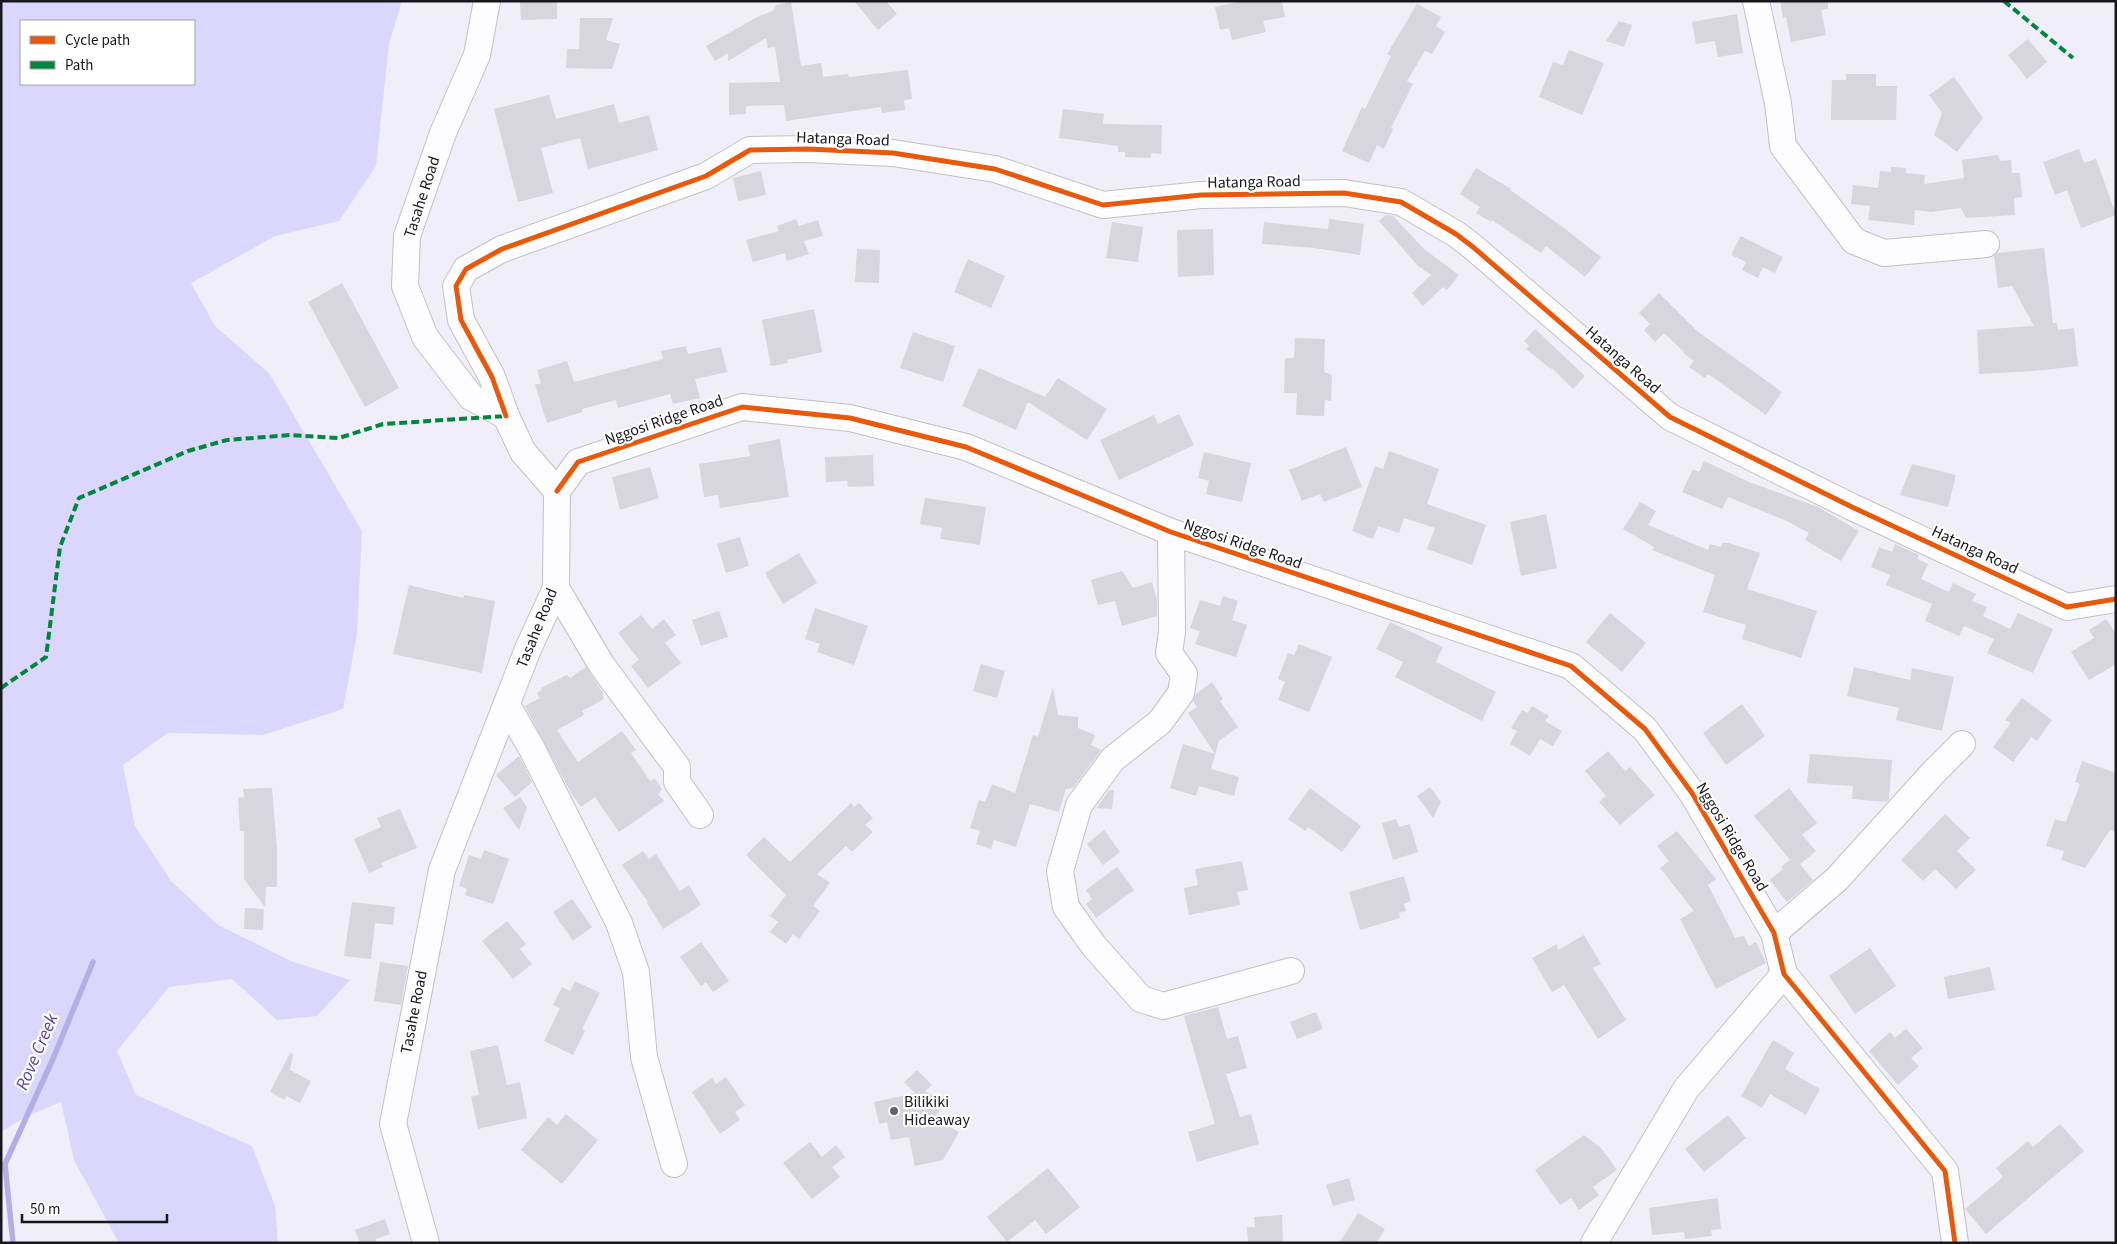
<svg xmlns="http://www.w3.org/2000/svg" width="2117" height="1244" viewBox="0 0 2117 1244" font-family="'Source Sans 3',sans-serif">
<rect width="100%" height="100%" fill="#f0eef8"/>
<path fill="#dbd6fb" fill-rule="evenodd" d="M1,1H402L389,44L376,166L339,221L275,236L191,283L215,326L269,373L362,531L357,634L343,709L263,735L168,733L123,765L135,826L171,881L218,925L291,961L350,980L317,1016L277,1020L232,979L169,987L117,1051L136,1095L252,1146L275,1206L278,1243H119L74,1160L61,1102L27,1116L1,1132ZM21,21H194V84H21Z"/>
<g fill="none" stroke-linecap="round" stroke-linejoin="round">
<polyline stroke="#b5ade6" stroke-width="5.5" points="13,1243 5,1164 52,1061 93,962"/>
</g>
<g fill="#d7d5dd">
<polygon points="520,1 557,1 557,19 521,20"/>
<polygon points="854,1 886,1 897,14 878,30"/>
<polygon points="1241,1 1282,1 1285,17 1263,21 1266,32 1232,40 1229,28 1220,30 1215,7"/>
<polygon points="1780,1 1828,1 1828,9 1821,10 1826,35 1791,42 1786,17 1783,18"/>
<polygon points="791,2 801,66 821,63 823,77 848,74 849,77 908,70 912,99 904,100 905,110 882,113 881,107 786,121 784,105 746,106 746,114 729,115 729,83 780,82 775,47 768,48 766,38 728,61 728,53 715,61 706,46 757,17 773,11 776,5"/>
<polygon points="1417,4 1441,17 1436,26 1445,32 1432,54 1425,51 1407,81 1413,84 1391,128 1393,129 1384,149 1377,145 1369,163 1342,151 1362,107 1365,109 1391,56 1387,54"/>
<polygon points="1737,14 1743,53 1718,57 1715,41 1696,44 1692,22"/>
<polygon points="580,18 613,18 606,40 620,44 612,69 566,68 567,49 579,49"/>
<polygon points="1619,21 1632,25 1624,47 1606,41"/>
<polygon points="2028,39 2047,62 2027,79 2008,55"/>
<polygon points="1569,50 1604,63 1582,115 1539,97 1553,62 1563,65"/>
<polygon points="1846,74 1876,74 1876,86 1897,86 1896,120 1831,120 1832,80 1846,80"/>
<polygon points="1954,77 1983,118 1957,152 1934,135 1942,113 1929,95"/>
<polygon points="549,95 556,119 614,104 619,123 649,115 658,150 588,169 580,138 541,148 553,193 518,202 494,109"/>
<polygon points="1063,109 1104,114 1103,124 1162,125 1161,154 1151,153 1151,158 1125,157 1125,152 1118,152 1118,146 1059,138"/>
<polygon points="2079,149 2084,163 2096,159 2116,215 2081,228 2067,190 2055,195 2043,162"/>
<polygon points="1997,155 2001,161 2011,160 2012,173 2020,173 2022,197 2014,198 2015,215 1966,218 1961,208 1931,212 1915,210 1914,225 1868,220 1870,206 1851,204 1853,185 1878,188 1880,171 1891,172 1891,167 1906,168 1906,173 1925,175 1924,184 1964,178 1962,160"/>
<polygon points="1476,168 1511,189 1510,190 1564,228 1601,257 1585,277 1546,246 1541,253 1492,220 1491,222 1476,213 1480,207 1460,194"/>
<polygon points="761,171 766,195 738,201 733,178"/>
<polygon points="1386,215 1393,216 1424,249 1459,275 1447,290 1443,287 1423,306 1412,293 1431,275 1418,266 1379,221"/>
<polygon points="796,219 799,226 818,220 823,236 804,241 809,254 787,261 785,253 753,262 746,240 779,231 777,226"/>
<polygon points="1329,219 1364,224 1360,255 1314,248 1262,244 1264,222 1328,229"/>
<polygon points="1112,222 1143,227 1138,262 1106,258"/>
<polygon points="1213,229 1214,275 1178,277 1177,230"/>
<polygon points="1741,236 1783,257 1775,273 1763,267 1758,278 1742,270 1746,262 1731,255"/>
<polygon points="2044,248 2053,323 2057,323 2058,330 2074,328 2078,366 2034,371 1979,374 1977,330 2034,326 2012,286 1998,288 1994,256 1997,253"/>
<polygon points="857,249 880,250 879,283 855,282"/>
<polygon points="968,259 1005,276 991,308 954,292"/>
<polygon points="342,283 399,388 365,407 308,302"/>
<polygon points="1659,293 1697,331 1782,392 1766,415 1708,374 1705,378 1689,367 1694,361 1683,353 1684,352 1664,333 1655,342 1644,330 1650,324 1639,313"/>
<polygon points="814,309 822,352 787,360 788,363 771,366 762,320"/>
<polygon points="1535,329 1585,376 1573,389 1552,368 1551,369 1526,349 1529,346 1524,341"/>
<polygon points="913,332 955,346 943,382 900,368"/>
<polygon points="1295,338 1325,339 1324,372 1332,375 1331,401 1325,400 1324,416 1296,415 1297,393 1284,393 1285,358 1294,358"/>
<polygon points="686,346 688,354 721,347 727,372 695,379 700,398 673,404 670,394 618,408 616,400 582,409 582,412 547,423 535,385 541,383 537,370 567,361 574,382 663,359 661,351"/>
<polygon points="979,368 1045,397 1058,378 1107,409 1087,440 1028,402 1016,430 962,406"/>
<polygon points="1179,414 1194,445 1119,480 1100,440 1154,415 1158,424"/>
<polygon points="780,439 789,497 720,508 718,495 704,497 699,464 750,456 748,445"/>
<polygon points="1346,447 1362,487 1324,502 1320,494 1302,501 1289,470"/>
<polygon points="1389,451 1439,469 1427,504 1486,525 1472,565 1427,549 1435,528 1404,518 1399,533 1378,526 1373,539 1352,531 1375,466 1383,469"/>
<polygon points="1204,452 1251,463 1242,502 1206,494 1209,481 1198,478"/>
<polygon points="873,455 874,486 848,487 847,481 826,482 825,457"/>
<polygon points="1704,461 1749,482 1818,507 1859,531 1841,561 1805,540 1809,533 1787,521 1728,497 1722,509 1682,492 1693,469 1699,472"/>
<polygon points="1912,464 1956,475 1948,507 1900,495"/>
<polygon points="650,467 659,498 620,510 612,477"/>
<polygon points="925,498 986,507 980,545 940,539 942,528 920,524"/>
<polygon points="1640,502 1656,511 1648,525 1708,550 1710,544 1721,547 1722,543 1729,543 1760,553 1747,589 1817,611 1801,658 1742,639 1746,625 1703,612 1715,575 1652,550 1654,547 1623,529"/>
<polygon points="1546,514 1557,568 1521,576 1510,522"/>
<polygon points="740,537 749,566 726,573 717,544"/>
<polygon points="1895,544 1919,555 1917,559 1928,564 1921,579 1949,592 1953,583 1976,594 1972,601 1987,607 1983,616 2010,629 2018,613 2053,629 2033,673 1987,653 1994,639 1964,626 1959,636 1925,621 1932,604 1886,585 1890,575 1871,567 1879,547 1892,552"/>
<polygon points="799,553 817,583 783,604 765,573"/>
<polygon points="1122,571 1133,588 1152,582 1157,601 1157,616 1122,626 1115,601 1098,605 1091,580"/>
<polygon points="409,585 463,598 464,595 495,601 482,673 393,654"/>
<polygon points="1223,596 1238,601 1232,620 1247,625 1236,657 1195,644 1200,631 1190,628 1200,600 1220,606"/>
<polygon points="815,608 868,626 854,665 817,652 820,644 805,639"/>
<polygon points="719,611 728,637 701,646 692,620"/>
<polygon points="1610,613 1646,643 1622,672 1586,642"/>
<polygon points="641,615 652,629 664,619 676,635 665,643 681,663 648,688 631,666 639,660 618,633"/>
<polygon points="2106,619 2116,634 2116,664 2089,680 2071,652 2094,638 2089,630"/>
<polygon points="1390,622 1443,647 1436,662 1496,692 1482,721 1395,677 1403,662 1376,649"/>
<polygon points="1299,644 1332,657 1309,712 1278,700 1285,682 1278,679 1288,653 1294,655"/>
<polygon points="981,664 1005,671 997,698 973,691"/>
<polygon points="586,667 602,691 604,699 582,711 584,715 557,730 578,762 622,731 636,750 631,753 650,781 655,779 662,789 658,794 664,801 619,832 595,797 581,807 571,793 525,706 540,698 537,693 542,690 541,688 567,675 570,678"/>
<polygon points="1854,667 1910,680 1912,668 1954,677 1942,731 1896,720 1899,708 1847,696"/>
<polygon points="1212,682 1223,699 1220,701 1238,727 1219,741 1211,769 1239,777 1234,796 1199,786 1196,796 1170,788 1183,744 1215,754 1188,713 1197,707 1193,701 1196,694"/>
<polygon points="1053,687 1058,715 1078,717 1078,728 1095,735 1091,745 1101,750 1073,788 1066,789 1059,812 1030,804 1016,847 994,840 991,849 976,844 980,831 970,828 979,800 985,802 992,784 1015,793 1033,735 1038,737"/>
<polygon points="2022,698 2052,720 2037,741 2031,737 2013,762 1993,747 2011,723 2005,720"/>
<polygon points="1742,704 1765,736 1726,765 1703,733"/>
<polygon points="1532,706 1549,716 1545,721 1562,731 1553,746 1540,739 1530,756 1510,744 1517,731 1511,728 1522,710 1528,713"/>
<polygon points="1608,751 1625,771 1630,767 1655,795 1620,825 1599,802 1606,796 1585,771"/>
<polygon points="1810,754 1892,760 1889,799 1886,802 1852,799 1853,786 1807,783"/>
<polygon points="519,756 532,782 515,797 496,775"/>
<polygon points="2082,761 2116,773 2116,832 2110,830 2085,868 2061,860 2064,851 2046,846 2055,819 2066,822 2080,784 2075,782"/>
<polygon points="1430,787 1441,802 1433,818 1417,796"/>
<polygon points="272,788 277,851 277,887 266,887 265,907 244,879 244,831 240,831 238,798 244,797 243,789"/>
<polygon points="1310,788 1361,826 1342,852 1308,827 1305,831 1288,819"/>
<polygon points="1789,788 1817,823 1802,835 1816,851 1800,864 1813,880 1787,902 1770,880 1783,869 1781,867 1790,860 1754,816"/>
<polygon points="1109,790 1114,790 1112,809 1097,808"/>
<polygon points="520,797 527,807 519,830 503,808"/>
<polygon points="851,803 854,807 859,803 873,818 865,825 873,832 852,852 846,846 817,874 830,883 813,906 820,911 799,939 793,934 786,944 770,932 778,922 770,916 786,895 746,855 764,837 790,862"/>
<polygon points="400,809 417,848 381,863 383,867 369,873 354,839 381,827 377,818"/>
<polygon points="1945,814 1970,838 1957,851 1976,870 1956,889 1935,869 1923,881 1901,860"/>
<polygon points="1396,819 1399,827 1410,824 1418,852 1393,860 1382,823"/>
<polygon points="1104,830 1120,852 1103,865 1087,844"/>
<polygon points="1677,831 1716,879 1708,885 1735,938 1744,936 1749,946 1756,942 1766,963 1716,989 1680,919 1694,911 1660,868 1669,861 1657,846"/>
<polygon points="484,850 509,859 493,904 465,895 467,889 459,886 469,855 481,859"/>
<polygon points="643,851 649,859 656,854 680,891 689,885 701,905 663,929 647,903 648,902 622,865"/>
<polygon points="1242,861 1248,890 1237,892 1240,905 1189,915 1184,888 1198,885 1195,869"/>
<polygon points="1117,867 1134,890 1096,918 1086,904 1092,899 1086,890"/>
<polygon points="1404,876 1411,901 1404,904 1406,911 1399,913 1400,918 1360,930 1349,892"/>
<polygon points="572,899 592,927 573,941 553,912"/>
<polygon points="352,902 395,907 393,925 375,923 371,959 344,956"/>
<polygon points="245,908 264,909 263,930 244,929"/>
<polygon points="507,921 526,944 520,949 532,964 513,979 482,941"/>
<polygon points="1584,935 1601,964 1593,968 1626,1020 1598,1039 1564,985 1552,992 1532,958 1557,944 1558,950"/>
<polygon points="701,942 729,981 713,992 706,982 701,986 680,957"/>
<polygon points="1870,948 1896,986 1855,1014 1829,976"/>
<polygon points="380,962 408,966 401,1005 374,1001"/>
<polygon points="1990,967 1995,990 1948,999 1944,977"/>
<polygon points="575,981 600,993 582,1029 585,1031 573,1055 544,1041 560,1008 553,1005 562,987 570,991"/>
<polygon points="1218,1007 1227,1039 1238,1036 1247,1068 1226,1074 1240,1117 1251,1114 1259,1144 1197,1162 1188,1132 1215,1124 1184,1016"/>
<polygon points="1316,1012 1323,1029 1297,1039 1290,1022"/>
<polygon points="1906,1029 1923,1048 1911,1058 1919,1066 1898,1085 1869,1051 1890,1032 1895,1038"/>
<polygon points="1773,1040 1794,1053 1785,1069 1820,1089 1806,1115 1770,1094 1762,1108 1741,1096"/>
<polygon points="498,1045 507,1085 520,1082 527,1118 478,1129 471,1097 479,1095 470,1051"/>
<polygon points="290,1053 293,1054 290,1070 311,1081 300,1103 286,1096 285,1100 270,1092"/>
<polygon points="917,1070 932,1085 925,1091 944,1102 935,1118 959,1132 943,1160 915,1166 909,1137 891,1140 887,1122 879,1124 874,1102 915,1093 904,1082"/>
<polygon points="726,1077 745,1105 735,1112 740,1120 720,1134 692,1092 712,1078 716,1084"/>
<polygon points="566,1114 598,1140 562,1184 521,1150 548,1117 557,1125"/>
<polygon points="1728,1115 1746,1138 1704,1172 1685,1149"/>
<polygon points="2060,1124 2084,1151 1986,1234 1965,1209 2003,1177 1996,1168 2028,1141 2033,1147"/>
<polygon points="1584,1135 1601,1148 1617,1170 1593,1187 1599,1195 1579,1210 1571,1198 1560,1205 1535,1170"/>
<polygon points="810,1142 822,1157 836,1145 845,1157 832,1167 840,1177 812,1199 783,1163"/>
<polygon points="1048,1168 1080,1207 1046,1234 1035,1220 1007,1242 987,1217"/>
<polygon points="1349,1178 1355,1200 1333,1206 1326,1185"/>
<polygon points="1718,1198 1721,1229 1711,1230 1712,1236 1685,1239 1684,1232 1652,1235 1649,1208"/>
<polygon points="1358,1213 1385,1229 1376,1243 1339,1243"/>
<polygon points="1282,1215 1283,1243 1248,1243 1247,1227 1255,1227 1254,1217"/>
<polygon points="385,1219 390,1234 376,1239 377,1243 360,1243 355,1230"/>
</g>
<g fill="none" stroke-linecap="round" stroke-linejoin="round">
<g stroke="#c1c0c7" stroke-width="28">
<g id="minor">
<polyline points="1756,1 1778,103 1783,146 1854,241 1884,253 1986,244"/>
<polyline points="506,416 492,377 461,320 456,286 466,269 502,249 706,176 750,150 808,149 893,153 995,169 1103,205 1201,195 1344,193 1401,202 1456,234 1473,247 1670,417 1852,507 2067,607 2116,599"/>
<polyline points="557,491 578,462 742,407 850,418 966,447 1171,532 1571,666 1645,729 1692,793 1774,933 1784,974 1945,1171 1955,1243"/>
<polyline points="1171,532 1172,632 1169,653 1184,674 1181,693 1160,722 1113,759 1079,805 1060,871 1066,907 1094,946 1141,999 1163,1006 1291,971"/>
<polyline points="556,588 601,664 677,767 677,782 700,815"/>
<polyline points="507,705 532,749 619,923 636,972 644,1057 674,1164"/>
<polyline points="1774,933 1837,879 1933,773 1962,744"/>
<polyline points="426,1243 393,1124 442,870 528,649 556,588 557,491 523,452 506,416 471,397 425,337 405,286 407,236 443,133 477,55 487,1"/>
<polyline points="1594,1243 1686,1089 1784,974"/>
</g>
</g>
<use href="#minor" stroke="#fdfcfe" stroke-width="26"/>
<g stroke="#00873e" stroke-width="4" stroke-dasharray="8 4" stroke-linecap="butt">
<polyline points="2004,1 2073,58"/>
<polyline points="1,688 46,657 60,547 79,498 188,451 227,440 290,435 339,438 383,424 506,416"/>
</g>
<g stroke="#fff" stroke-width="8">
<g id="cycleway">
<polyline points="506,416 492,377 461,320 456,286 466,269 502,249 706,176 750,150 808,149 893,153 995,169 1103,205 1201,195 1344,193 1401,202 1456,234 1473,247 1670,417 1852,507 2067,607 2116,599"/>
<polyline points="557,491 578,462 742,407 850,418 966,447 1171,532 1571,666 1645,729 1692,793 1774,933 1784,974 1945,1171 1955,1243"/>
</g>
</g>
<use href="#cycleway" stroke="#e8590c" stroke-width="5"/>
</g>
<circle fill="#64626a" stroke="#fff" stroke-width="2" cx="894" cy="1111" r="5"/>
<g text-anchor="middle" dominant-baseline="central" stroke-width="4.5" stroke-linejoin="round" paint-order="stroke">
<g font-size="16" fill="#18171d" stroke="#fff">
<text transform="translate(843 139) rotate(2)">Hatanga Road</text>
<text transform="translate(1254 182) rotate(-1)">Hatanga Road</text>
<text transform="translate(422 197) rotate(-72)">Tasahe Road</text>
<text transform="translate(1623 360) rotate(41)">Hatanga Road</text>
<text transform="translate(664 420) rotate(-19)">Nggosi Ridge Road</text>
<text transform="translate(1243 544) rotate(19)">Nggosi Ridge Road</text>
<text transform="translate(1975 550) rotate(25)">Hatanga Road</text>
<text transform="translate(537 628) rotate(-68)">Tasahe Road</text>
<text transform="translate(1732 837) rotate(59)">Nggosi Ridge Road</text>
<text transform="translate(414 1012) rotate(-79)">Tasahe Road</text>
</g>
<g font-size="16" fill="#18171d" stroke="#fff" text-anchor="start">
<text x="904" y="1102">Bilikiki<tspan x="904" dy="18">Hideaway</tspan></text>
</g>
<g font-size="18" font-style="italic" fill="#57429e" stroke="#fff">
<text transform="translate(37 1052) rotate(-67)">Rove Creek</text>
</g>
</g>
<rect width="2117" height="1244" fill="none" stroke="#18171d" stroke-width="5"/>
<rect x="20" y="20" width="175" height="65" fill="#ffffff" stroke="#a3a2a5"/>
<rect x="30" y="36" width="25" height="8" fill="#e8590c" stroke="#a3a2a5"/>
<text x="65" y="45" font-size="15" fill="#18171d">Cycle path</text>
<rect x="30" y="61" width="25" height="8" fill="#00873e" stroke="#a3a2a5"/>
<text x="65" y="70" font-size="15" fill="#18171d">Path</text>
<path d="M22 1214v8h145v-8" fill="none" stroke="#18171d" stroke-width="2.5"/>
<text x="30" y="1214" font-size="15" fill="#18171d" stroke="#ffffff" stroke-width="4" paint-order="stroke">50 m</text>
</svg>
